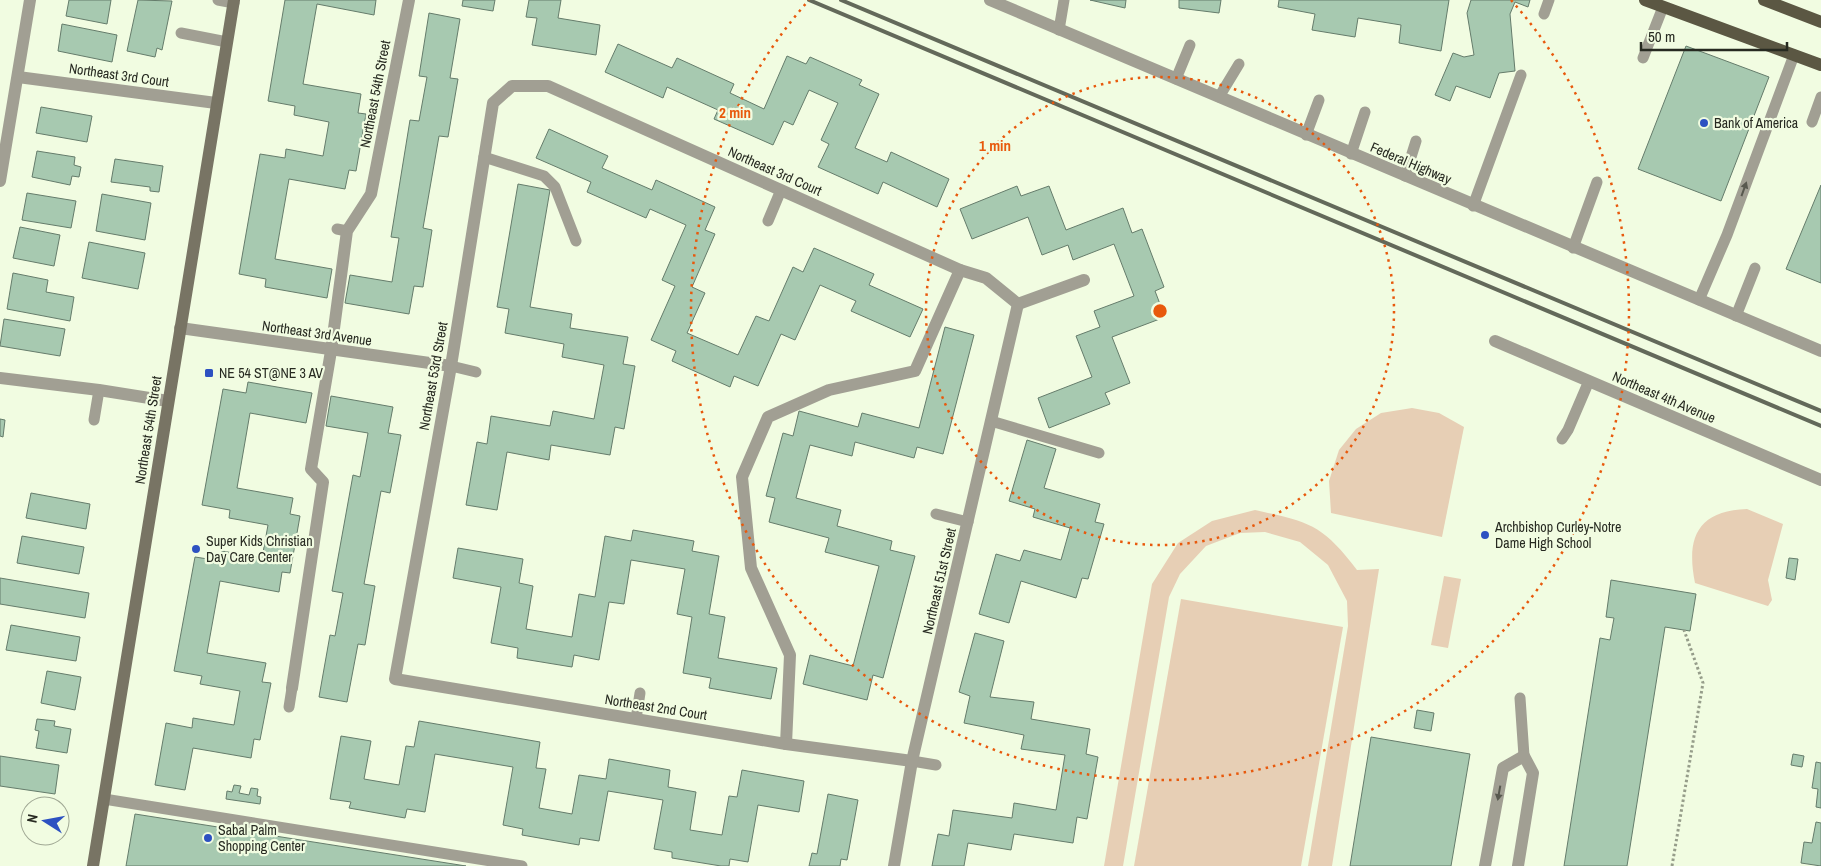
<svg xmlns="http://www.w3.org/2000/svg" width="1821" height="866" viewBox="0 0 1821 866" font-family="'Archivo Narrow',sans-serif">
<rect width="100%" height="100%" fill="#f1fce1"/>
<g fill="#e7cfb5">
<polygon points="1412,408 1439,413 1464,427 1442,537 1331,513 1329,481 1339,450 1356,429 1381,413"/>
<path d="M1747,509L1783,524L1768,580L1772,600L1768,606L1695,583C1686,538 1697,511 1747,509Z"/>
<path d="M1255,510C1309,522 1322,524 1357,570L1379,569L1332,866H1308L1348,626L1347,601L1328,565L1300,542L1265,532L1240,533L1206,546L1180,574L1169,597L1123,866H1104L1152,584L1178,543L1212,521Z"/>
<polygon points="1444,576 1461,579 1448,648 1431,645"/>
<polygon points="1181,599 1343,627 1301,866 1134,866"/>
</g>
<g fill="#a7c9b0" stroke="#657c6b">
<polygon points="69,0 111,0 107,24 66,16"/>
<polygon points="138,0 172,1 162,50 157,48 155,57 127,51"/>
<polygon points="285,0 376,0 374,15 317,4 303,84 361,94 358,113 366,114 356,171 349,170 345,189 289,179 275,259 332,269 327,298 265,287 266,279 239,274 260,154 285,158 286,149 323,156 329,122 294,115 295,106 268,101"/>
<polygon points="463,0 495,0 493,11 462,6"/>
<polygon points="529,0 561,0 558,18 600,25 596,55 532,45 537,18 526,17"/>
<polygon points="1090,0 1126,0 1125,8"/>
<polygon points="1179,0 1221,0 1219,13 1179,8"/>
<polygon points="1279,0 1449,0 1441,51 1399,43 1401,25 1358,18 1355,37 1312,30 1315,14 1278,7"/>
<polygon points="1471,0 1530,0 1528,7 1515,2 1510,14 1515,71 1499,73 1490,98 1456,86 1450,101 1435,95 1453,53 1464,57 1474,55 1467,13"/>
<polygon points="429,13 460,19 450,78 458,79 448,137 439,136 423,228 432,230 423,287 414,286 409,314 345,303 350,275 392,282 399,238 391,237 410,120 419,121 427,77 419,76"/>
<polygon points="62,24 117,35 112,62 58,51"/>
<polygon points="618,44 672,68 677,58 734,84 730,93 764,109 787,56 806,64 810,57 862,80 859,85 879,94 855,148 887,162 891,152 949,179 937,207 883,182 878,194 818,167 829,144 821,140 838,103 809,90 793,125 784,121 773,145 714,119 718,110 667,87 663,98 605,72"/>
<polygon points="1686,46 1769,77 1721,201 1638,169"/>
<polygon points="41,107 92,116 87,142 36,133"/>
<polygon points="549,129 608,156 602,168 652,190 656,180 715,207 705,230 715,234 692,287 705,293 687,333 738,355 756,316 769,321 793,267 803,272 814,248 874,274 869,285 923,309 910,337 851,311 856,301 820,285 795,340 781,334 758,386 734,376 730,387 672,361 676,351 651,340 675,286 662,280 686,225 650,209 646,218 587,192 591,182 536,158"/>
<polygon points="37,151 75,157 74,165 81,167 79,177 72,176 70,185 32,177"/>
<polygon points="115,159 163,166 159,192 150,191 150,187 111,182"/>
<polygon points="518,184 550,190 530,307 572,314 570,328 628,337 623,364 635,366 624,429 615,427 610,455 551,445 549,460 507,452 497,510 466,505 477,442 487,444 491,416 550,426 553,411 594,419 604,365 562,357 564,344 505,333 509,309 497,307"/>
<polygon points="1821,185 1821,283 1786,269"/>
<polygon points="1017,186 1021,196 1049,186 1066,230 1123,208 1132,233 1142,229 1164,287 1155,291 1165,317 1112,337 1130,383 1105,393 1110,404 1049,428 1038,398 1092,377 1076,336 1100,327 1094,311 1134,296 1114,244 1073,260 1068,245 1042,255 1028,217 972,239 960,209"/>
<polygon points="27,193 76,201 71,228 22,220"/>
<polygon points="102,194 151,203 145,240 96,231"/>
<polygon points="20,227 60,235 54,266 13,258"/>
<polygon points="89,242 145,253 138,289 82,278"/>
<polygon points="13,273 48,280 46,292 74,297 70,321 7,309"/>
<polygon points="4,319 65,329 60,356 0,346"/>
<polygon points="945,327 974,335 943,454 917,447 914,458 855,442 852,456 810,445 796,498 841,510 837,526 892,541 890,550 915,556 883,678 873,675 867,700 803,684 810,655 853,666 879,566 825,552 829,538 769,522 775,498 766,496 783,433 793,436 799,411 858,427 862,413 919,428"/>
<polygon points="248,382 312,393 306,423 250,413 237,488 293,498 290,514 300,516 290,573 282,572 279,592 220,581 207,653 266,663 262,682 271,683 260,740 254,739 251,758 193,748 185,790 155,785 166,723 192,728 193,718 234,725 240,691 200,684 202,676 174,671 195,557 221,561 222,551 262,558 268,525 229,518 230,510 202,505 223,389 246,393"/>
<polygon points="331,396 393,407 388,433 401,435 390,493 381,491 364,584 375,586 365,645 358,644 347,702 319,697 330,635 335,636 343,593 332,591 353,475 360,477 368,433 326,426"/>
<polygon points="0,419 5,420 3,437 0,436"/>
<polygon points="1027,440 1056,449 1044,488 1100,504 1095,522 1104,524 1088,579 1082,578 1076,598 1021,581 1009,623 979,614 996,554 1020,561 1024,550 1061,560 1070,528 1033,517 1035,509 1009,501"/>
<polygon points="31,493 90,504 86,529 26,518"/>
<polygon points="633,530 694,541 692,551 719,556 709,614 725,617 718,658 777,668 771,699 709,688 711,678 683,673 692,617 677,614 685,569 631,560 624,604 609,602 599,660 574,655 572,667 517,658 518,648 491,643 501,587 453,578 458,548 523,559 519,583 533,586 526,629 572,637 579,594 595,597 605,536 631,541"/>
<polygon points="22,536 84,547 79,574 17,563"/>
<polygon points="1789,558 1798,559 1795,580 1786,578"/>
<polygon points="0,578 89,593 85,618 0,604"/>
<polygon points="1611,580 1696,594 1690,631 1665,627 1627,866 1564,866 1600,638 1610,640 1614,618 1606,617"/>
<polygon points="11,625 80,637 76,661 6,650"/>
<polygon points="975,633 1004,641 990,697 1034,702 1031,719 1090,729 1086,754 1098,757 1087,819 1077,817 1073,843 1014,834 1011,850 968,843 964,866 932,866 938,834 949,836 953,810 1012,818 1014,803 1056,810 1065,755 1021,749 1024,735 964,723 970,696 959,692"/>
<polygon points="47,671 81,677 75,710 41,703"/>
<polygon points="1417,710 1434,713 1431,731 1414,728"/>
<polygon points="37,719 55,721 54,726 71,729 67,753 36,748 39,731 35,730"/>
<polygon points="419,721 540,742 536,768 546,769 539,808 572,814 579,775 606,779 609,759 670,770 668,787 696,792 690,830 722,835 729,796 737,797 742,770 804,781 799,812 758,805 748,862 730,859 729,866 721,866 672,858 672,852 654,849 663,800 608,791 599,841 580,838 579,845 522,835 523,829 503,825 513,767 435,754 425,812 407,809 405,818 349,808 351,802 330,799 341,736 371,741 364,779 399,785 406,746 414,747"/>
<polygon points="1371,737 1470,754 1451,866 1350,866"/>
<polygon points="1793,754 1804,756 1802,767 1791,765"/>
<polygon points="0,756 59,765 55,794 0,786"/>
<polygon points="1816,762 1821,763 1821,808 1816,807 1818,789 1812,788"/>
<polygon points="234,785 241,786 239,793 249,795 251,788 258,789 257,796 261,797 260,804 226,799 227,791 232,792"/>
<polygon points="828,794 858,800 847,860 841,859 840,866 809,866 812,853 817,854"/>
<polygon points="135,814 466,866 126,866"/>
<polygon points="1816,822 1821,823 1821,866 1801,863 1804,842 1812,843"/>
</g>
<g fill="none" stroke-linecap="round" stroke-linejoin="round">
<polyline stroke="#969d8a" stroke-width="3" stroke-dasharray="2.5 2.5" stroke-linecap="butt" points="1672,866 1703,683 1684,630"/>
<g stroke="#a19f93" stroke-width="11">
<polyline points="218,0 234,3"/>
<polyline points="1544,14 1549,0"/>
<polyline points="1059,30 1064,0"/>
<polyline points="181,33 227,42"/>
<polyline points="1643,58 1663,7"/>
<polyline points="1176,79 1190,45"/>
<polyline points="1219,97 1239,64"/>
<polyline points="1812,122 1821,97"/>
<polyline points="1306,135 1319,100"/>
<polyline points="1351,154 1365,112"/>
<polyline points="484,157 544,176 555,187 576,241"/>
<polyline points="1405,176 1416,141"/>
<polyline points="1473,206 1521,75"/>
<polyline points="768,221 781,190"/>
<polyline points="337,229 347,231"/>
<polyline points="1573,248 1597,182"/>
<polyline points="1699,300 1727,235 1794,55"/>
<polyline points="1736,316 1755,268"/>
<polyline points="451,366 476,372"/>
<polyline points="94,420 99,390"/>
<polyline points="991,421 1099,453"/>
<polyline points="1562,439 1568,430 1589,381"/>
<polyline points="936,514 968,522"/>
<polyline points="1520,698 1524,756"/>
<polyline points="289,707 292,688"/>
<polyline points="636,719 640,693"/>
<polyline points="912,761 936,765"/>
<polyline points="104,799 522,866"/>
</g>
<g stroke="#a19f93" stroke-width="12">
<polyline points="18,77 216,103"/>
<polyline points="0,181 30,0"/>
<polyline points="1018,304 1084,280"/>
<polyline points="180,328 451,366"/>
<polyline points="1495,341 1821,480"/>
<polyline points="0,378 99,390 168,401"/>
<polyline points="292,688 323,482 311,469 331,351 347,231 371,194 409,0"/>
<polyline points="786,744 790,655 751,568 742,477 768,417 829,390 915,371 960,270"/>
<polyline points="912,761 786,744 395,679 451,366 493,103 512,86 548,86 960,270 986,278 1018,304"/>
<polyline points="894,866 912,761 1018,304"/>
<polyline points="1485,866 1503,768 1524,756 1533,773 1518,866"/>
</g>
<polyline stroke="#a19f93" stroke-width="12" points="990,0 1821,351"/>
<polyline stroke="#787464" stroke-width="12" points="93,866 234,0"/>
<g stroke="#5b5743" stroke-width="12">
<polyline points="1645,0 1821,65"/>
<polyline points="1764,0 1821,22"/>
</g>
<g stroke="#63695a" stroke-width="4">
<polyline points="809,0 1821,426"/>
<polyline points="841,0 1821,411"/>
</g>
</g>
<defs><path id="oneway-solid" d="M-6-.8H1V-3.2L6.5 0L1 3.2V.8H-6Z" transform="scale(1.25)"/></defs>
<g fill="#58594f">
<use href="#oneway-solid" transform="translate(1744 189) rotate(-70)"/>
<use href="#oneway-solid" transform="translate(1499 793) rotate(100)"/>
</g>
<g fill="none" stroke="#e8590c" stroke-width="2.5" stroke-dasharray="2.5 5">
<circle cx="1160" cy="311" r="234"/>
<path d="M1511 0A469 469 0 1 1 809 0"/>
</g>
<g fill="#2d51c1" stroke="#f1fce1" stroke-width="2">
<circle cx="1704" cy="123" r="5"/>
<rect x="204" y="368" width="10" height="10" rx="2.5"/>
<circle cx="1485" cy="535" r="5"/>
<circle cx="196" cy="549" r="5"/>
<circle cx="208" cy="838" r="5"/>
</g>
<g text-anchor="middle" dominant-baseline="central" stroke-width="4.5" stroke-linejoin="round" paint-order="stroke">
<g font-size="14" fill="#272a21" stroke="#f1fce1">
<text transform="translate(119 75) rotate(8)">Northeast 3rd Court</text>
<text transform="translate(375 94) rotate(-79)">Northeast 54th Street</text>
<text transform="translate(1411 163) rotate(23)">Federal Highway</text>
<text transform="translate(775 171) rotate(24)">Northeast 3rd Court</text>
<text transform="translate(317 333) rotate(8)">Northeast 3rd Avenue</text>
<text transform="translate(433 376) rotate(-80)">Northeast 53rd Street</text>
<text transform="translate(1664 397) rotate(23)">Northeast 4th Avenue</text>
<text transform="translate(148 430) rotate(-81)">Northeast 54th Street</text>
<text transform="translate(939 581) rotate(-77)">Northeast 51st Street</text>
<text transform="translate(656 707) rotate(9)">Northeast 2nd Court</text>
</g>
<g font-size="14" fill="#272a21" stroke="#f1fce1" text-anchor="start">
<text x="1714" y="123">Bank of America</text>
<text x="219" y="373">NE 54 ST@NE 3 AV</text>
<text x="1495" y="527">Archbishop Curley-Notre<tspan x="1495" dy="16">Dame High School</tspan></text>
<text x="206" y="541">Super Kids Christian<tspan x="206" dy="16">Day Care Center</tspan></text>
<text x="218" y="830">Sabal Palm<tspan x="218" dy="16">Shopping Center</tspan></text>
</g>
</g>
<circle cx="1160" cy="311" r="8" fill="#e8590c" stroke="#f1fce1" stroke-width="2.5"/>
<g font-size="15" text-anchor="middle" font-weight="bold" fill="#e8590c" stroke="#f1fce1" stroke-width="4.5" stroke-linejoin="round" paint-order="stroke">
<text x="735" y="118">2 min</text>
<text x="995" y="151">1 min</text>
</g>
<g transform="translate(45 821) rotate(281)"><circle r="24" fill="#f1fce1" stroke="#a0a894"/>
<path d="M0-4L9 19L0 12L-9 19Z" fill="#2d51c1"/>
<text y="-8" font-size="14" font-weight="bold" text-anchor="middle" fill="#272a21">N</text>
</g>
<path d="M1641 42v8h146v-8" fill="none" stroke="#272a21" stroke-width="2.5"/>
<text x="1648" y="42" font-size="15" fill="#272a21" stroke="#f1fce1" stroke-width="4" paint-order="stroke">50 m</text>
</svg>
